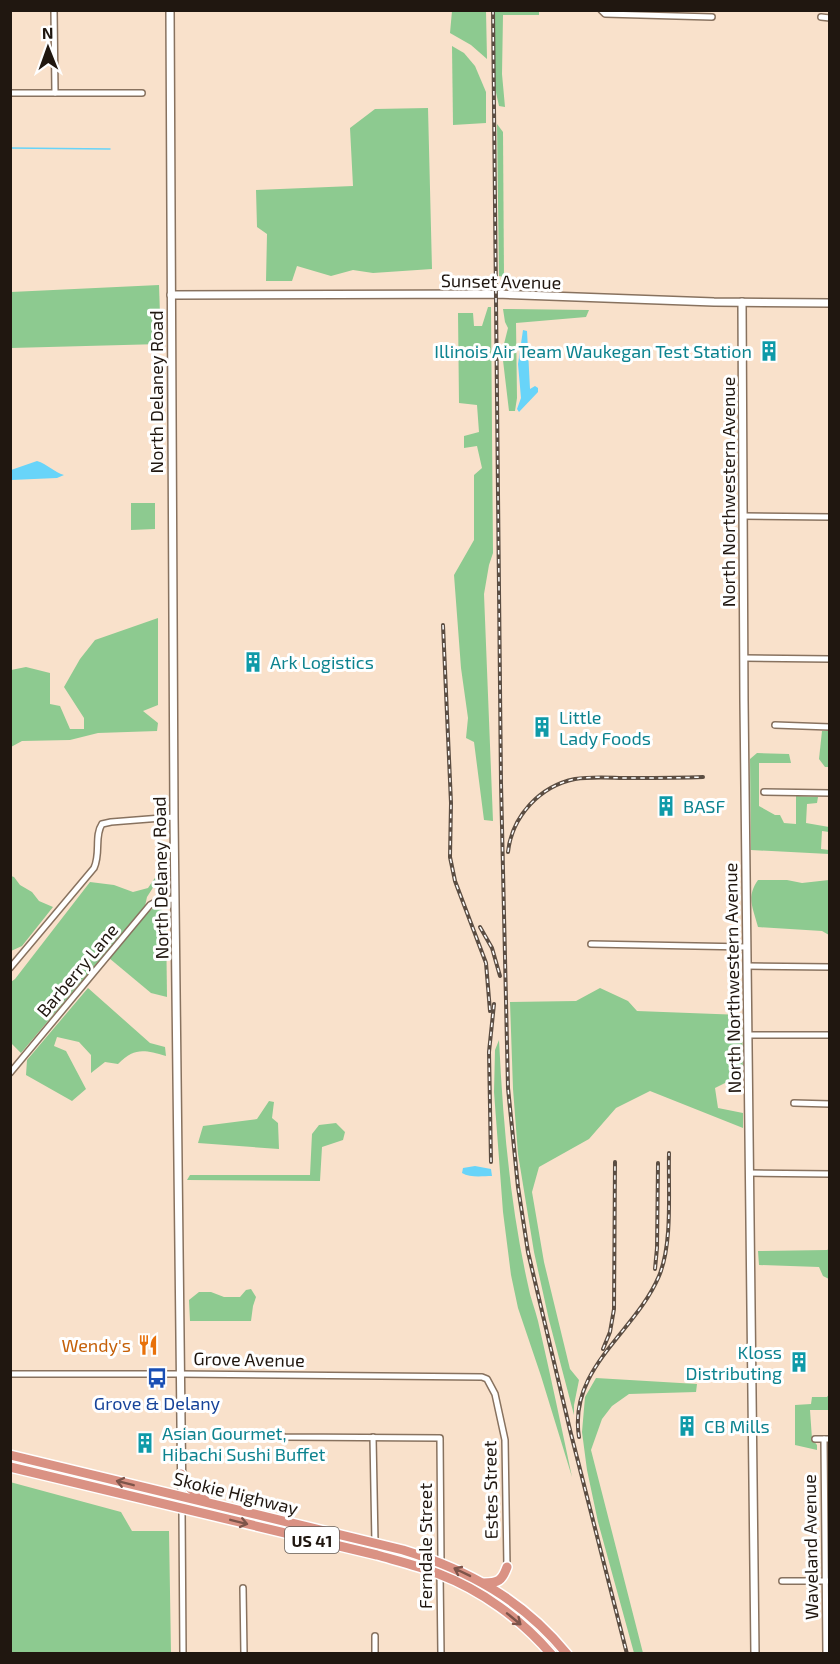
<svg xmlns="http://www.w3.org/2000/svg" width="840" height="1664" viewBox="0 0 840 1664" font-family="'Exo 2',sans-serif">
<rect width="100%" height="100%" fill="#f9e1cb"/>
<g fill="#8dca90">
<polygon points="452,11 486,11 487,59 471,45 450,33"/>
<polygon points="495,11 539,11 539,15 503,15 502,74 505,107 499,106 495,88"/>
<polygon points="452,46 464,53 475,66 486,92 486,123 453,125"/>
<polygon points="428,108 432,269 373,273 353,270 331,276 297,266 292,281 266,281 267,234 257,227 256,190 353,186 350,128 375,109"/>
<polygon points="497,124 503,132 504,277 499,276"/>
<polygon points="159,285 161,344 11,348 11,292"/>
<polygon points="488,307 491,307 493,553 489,565 484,594 493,821 484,820 474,742 466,738 468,718 461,668 454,575 474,540 474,475 482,468 477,446 464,448 464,436 479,432 477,405 459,403 458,313 473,313 474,326 482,326"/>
<polygon points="503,309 589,310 586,317 516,323 517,398 515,411 509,411 502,352 508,328 505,322"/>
<polygon points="131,503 155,503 155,529 131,530"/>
<polygon points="158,618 158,705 143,711 158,723 157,731 98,733 70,740 22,741 11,747 11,670 26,667 50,673 50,704 60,706 70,729 84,729 84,718 64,687 80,659 95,640"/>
<polygon points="822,731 829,731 829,767 825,767 819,759"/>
<polygon points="757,753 789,754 791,763 759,763 759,806 775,815 780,815 784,823 796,824 796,796 818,797 817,803 807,804 806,823 829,827 829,832 822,831 821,849 829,850 829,854 751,850 750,759"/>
<polygon points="159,872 161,875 147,897 145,906 21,1053 11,1043 11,982 15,979 90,882 114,885 133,892 148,888"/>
<polygon points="11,876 14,877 20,885 32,892 39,901 53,907 22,946 11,951"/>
<path d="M758,880H787L802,883L829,880V935L822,931L758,927C753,908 746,897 758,880Z"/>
<polygon points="157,905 162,910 166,919 167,997 151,993 109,958 147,913"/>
<path d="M88,988L150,1043L165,1047L166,1056C144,1050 135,1047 118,1064L105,1062L91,1073V1055L79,1042L57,1037L54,1046L66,1051L86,1089L72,1101L26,1075L27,1060Z"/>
<polygon points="600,988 628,1001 637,1011 742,1015 743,1074 715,1088 718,1108 743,1113 743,1128 650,1091 616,1108 589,1139 539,1167 532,1192 544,1262 570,1369 579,1380 574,1405 574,1415 549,1320 534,1252 518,1154 513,1089 510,1002 576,1001"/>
<path d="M499,1040C503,1122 510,1205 528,1285C530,1297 535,1309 538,1321C550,1373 561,1425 572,1477L541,1376L518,1308L511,1275L503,1212L494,1092L495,1050Z"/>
<polygon points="269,1101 274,1102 272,1118 278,1123 279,1149 198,1143 203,1126 257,1119"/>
<polygon points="336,1123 345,1132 343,1140 322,1147 320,1181 187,1180 190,1175 310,1175 312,1134 319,1125"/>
<polygon points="829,1249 829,1279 823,1276 819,1267 759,1265 758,1251 827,1250"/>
<polygon points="251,1289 256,1297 253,1306 251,1321 190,1321 189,1300 199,1292 211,1292 224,1297 240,1297 246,1290"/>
<polygon points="596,1378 697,1384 696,1392 629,1394 612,1406 602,1419 591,1450 643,1653 634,1653 598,1522 587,1470 582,1432 585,1397"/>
<polygon points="829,1394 829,1410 810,1410 812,1439 817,1445 817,1450 795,1445 795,1405 811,1404 812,1397 827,1397"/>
<polygon points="10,1482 121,1512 132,1531 169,1531 171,1653 11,1653"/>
</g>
<g fill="#68d4f9">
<polygon points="523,330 527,331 530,389 535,386 538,388 538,392 519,412 517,409 521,398 518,364"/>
<path d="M37,461C47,464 54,472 64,475L57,478L11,480V470Z"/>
<path d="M475,1166L491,1169L492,1176C483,1176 470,1178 462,1173L463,1168Z"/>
</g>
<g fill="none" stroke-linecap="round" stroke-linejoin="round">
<polyline stroke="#68d4f9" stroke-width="1.5" points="10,148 110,149"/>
<g stroke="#88725f" stroke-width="8">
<g id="minor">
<polyline points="54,10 55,93"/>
<polyline points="601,10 605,14 712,17"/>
<polyline points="821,17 830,18"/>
<polyline points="10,93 142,93"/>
<polyline points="743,516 830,517"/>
<polyline points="744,658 830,659"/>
<polyline points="775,725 830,727"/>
<polyline points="764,792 830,793"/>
<polyline points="591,944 747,947"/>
<polyline points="747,966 830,967"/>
<path d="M10,968L94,868C101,853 94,836 102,824L111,822L174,817"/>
<polyline points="748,1035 830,1035"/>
<polyline points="10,1073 150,905 159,900 175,899"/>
<polyline points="794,1103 830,1104"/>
<polyline points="749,1173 830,1174"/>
<polyline points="10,1374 180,1374 482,1377 487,1379 495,1394 505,1440 507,1567"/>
<polyline points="280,1434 284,1437 440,1438 441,1563"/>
<polyline points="373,1437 375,1543"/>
<polyline points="815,1439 830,1439"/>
<polyline points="824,1439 826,1654"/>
<polyline points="182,1509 183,1654"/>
<polyline points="440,1573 441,1654"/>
<polyline points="782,1581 828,1581"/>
<polyline points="243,1588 244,1654"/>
<polyline points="375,1636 375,1654"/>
</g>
</g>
<g stroke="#88725f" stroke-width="10">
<g id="tertiary">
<polyline points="170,10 174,817 182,1509"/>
<polyline points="171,295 496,294 714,302 830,303"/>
<polyline points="742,302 744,701 755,1654"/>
</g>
</g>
<g stroke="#fff" stroke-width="12">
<g id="trunk">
<path d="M10,1455L403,1550C468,1570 523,1600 567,1654"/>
<path d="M10,1467L377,1555C398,1561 419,1566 439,1574C481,1590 521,1619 551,1654"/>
<polyline points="181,1474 191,1489 205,1500"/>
<path d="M484,1583C498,1583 502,1581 507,1567"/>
</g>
</g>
<use href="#minor" stroke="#fff" stroke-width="5"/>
<use href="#tertiary" stroke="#fff" stroke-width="7"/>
<use href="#trunk" stroke="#da9284" stroke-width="9"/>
<g stroke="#5b4d42" stroke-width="4">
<g id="rail">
<polyline points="493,10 501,783 508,1088 518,1187 528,1252 570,1430 627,1654"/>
<polyline points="443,625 451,803 450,857 455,881 486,963 490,1011"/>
<path d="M508,852C512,816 540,786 575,779C593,776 612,778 630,778C655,778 679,778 703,777"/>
<polyline points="480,927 492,948 500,976"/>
<polyline points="491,1162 489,1052 494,1004"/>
<polyline points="655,1269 657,1248 658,1163"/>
<polyline points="603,1349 610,1332 614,1309 615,1162"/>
<path d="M579,1437C568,1368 635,1333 659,1276C673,1243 668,1189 669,1153"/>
</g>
</g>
<use href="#rail" stroke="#fff" stroke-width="1.5" stroke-dasharray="4.5" stroke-linecap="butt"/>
</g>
<defs><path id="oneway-shaft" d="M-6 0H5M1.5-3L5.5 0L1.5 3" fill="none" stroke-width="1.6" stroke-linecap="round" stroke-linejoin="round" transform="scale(1.5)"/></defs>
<g stroke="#7d544a">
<use href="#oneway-shaft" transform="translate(125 1483) rotate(-166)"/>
<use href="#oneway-shaft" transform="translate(239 1522) rotate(14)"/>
<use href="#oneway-shaft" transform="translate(462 1572) rotate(-154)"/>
<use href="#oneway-shaft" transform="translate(514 1619) rotate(39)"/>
</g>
<defs>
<g id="building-bare" transform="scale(1.62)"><path d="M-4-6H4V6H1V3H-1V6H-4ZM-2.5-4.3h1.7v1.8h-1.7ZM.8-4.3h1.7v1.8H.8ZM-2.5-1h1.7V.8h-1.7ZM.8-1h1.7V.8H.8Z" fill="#0f9aa8" stroke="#fff" stroke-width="2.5" paint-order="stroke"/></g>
<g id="restaurant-bare" transform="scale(1.62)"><path d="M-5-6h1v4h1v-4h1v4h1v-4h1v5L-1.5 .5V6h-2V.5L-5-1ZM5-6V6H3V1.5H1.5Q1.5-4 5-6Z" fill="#e8710a" stroke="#fff" stroke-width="2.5" paint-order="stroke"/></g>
<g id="bus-bare" transform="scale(1.62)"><path d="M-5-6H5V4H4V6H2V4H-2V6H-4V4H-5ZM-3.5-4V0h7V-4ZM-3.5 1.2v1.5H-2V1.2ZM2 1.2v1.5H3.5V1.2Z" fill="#1a4fb4" stroke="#fff" stroke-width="2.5" paint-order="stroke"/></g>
</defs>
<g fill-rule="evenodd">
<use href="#building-bare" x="769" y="351"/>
<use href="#building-bare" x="253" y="662"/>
<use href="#building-bare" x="542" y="727"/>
<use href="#building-bare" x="666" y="806"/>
<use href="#restaurant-bare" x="148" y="1345"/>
<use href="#building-bare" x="799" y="1362"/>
<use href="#bus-bare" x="157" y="1378"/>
<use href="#building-bare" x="687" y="1426"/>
<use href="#building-bare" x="145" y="1443"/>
</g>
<g text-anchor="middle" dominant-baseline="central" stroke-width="6" stroke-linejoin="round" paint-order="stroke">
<rect fill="#fff" stroke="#635d58" stroke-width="1.5" x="285" y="1527" width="54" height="26" rx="4.5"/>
<g font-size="16" font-weight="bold" fill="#201710">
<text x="312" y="1540">US 41</text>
</g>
<g font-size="18" fill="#201710" stroke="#fff">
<text transform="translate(501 281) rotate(1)">Sunset Avenue</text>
<text transform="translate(156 392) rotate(-90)">North Delaney Road</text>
<text transform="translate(728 492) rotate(-90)">North Northwestern Avenue</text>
<text transform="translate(160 878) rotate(-91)">North Delaney Road</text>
<text transform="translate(77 970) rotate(-50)">Barberry Lane</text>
<text transform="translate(732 978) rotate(-91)">North Northwestern Avenue</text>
<text transform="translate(249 1359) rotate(1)">Grove Avenue</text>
<text transform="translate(490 1490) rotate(-91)">Estes Street</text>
<text transform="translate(236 1493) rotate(14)">Skokie Highway</text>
<text transform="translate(425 1546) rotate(-90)">Ferndale Street</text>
<text transform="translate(810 1547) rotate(-91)">Waveland Avenue</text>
</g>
<g font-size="18" fill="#0d838f" stroke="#fff" text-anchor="start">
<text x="752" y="351" text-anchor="end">Illinois Air Team Waukegan Test Station</text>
<text x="270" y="662">Ark Logistics</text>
<text x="559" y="717">Little<tspan x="559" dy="21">Lady Foods</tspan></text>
<text x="683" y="806">BASF</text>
<text x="782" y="1352" text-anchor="end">Kloss<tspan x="782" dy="21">Distributing</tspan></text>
<text x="704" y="1426">CB Mills</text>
<text x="162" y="1433">Asian Gourmet,<tspan x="162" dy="21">Hibachi Sushi Buffet</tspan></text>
</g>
<g font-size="18" fill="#c56008" stroke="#fff" text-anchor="end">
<text x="131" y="1345">Wendy's</text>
</g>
<g font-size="18" fill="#164399" stroke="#fff">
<text x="157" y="1403">Grove &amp; Delany</text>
</g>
</g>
<rect width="840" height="1664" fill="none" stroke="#201710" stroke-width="24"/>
<g transform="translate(48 48) rotate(359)" stroke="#ffffff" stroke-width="4.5" paint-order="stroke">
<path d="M0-4.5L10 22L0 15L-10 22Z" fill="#201710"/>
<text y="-9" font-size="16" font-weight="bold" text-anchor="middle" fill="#201710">N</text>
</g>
</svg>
